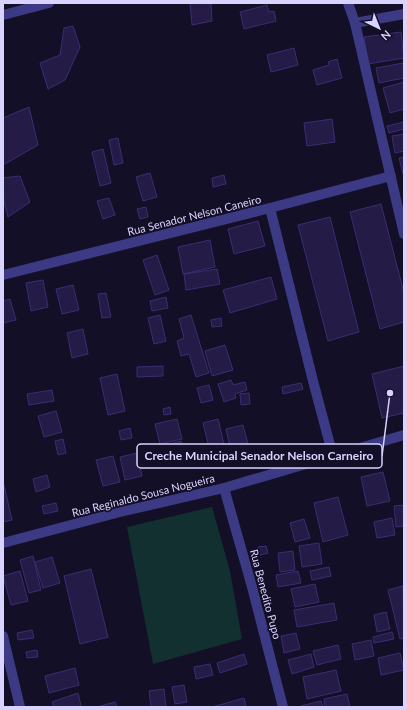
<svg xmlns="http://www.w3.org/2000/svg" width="407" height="710" viewBox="0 0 407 710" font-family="Lato,sans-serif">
<rect width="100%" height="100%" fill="#130f26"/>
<polygon fill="#12302f" points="212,507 230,571 242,639 153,664 127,527"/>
<g fill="#241b47" stroke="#3b2d73">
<polygon points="190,3 211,3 212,21 192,25"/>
<polygon points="267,5 269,12 274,11 276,21 244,29 240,12"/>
<polygon points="73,26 80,47 65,80 48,89 40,63 60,55 64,28"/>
<polygon points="401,32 404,58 368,64 364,37"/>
<polygon points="294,48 298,65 271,72 267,55"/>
<polygon points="337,59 342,78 317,85 313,70 329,65 328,62"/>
<polygon points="403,63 404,78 379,83 376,68"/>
<polygon points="404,82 404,109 390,113 383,88"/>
<polygon points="29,107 38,145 3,165 3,118"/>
<polygon points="332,119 335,142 307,146 304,123"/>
<polygon points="404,122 404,129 389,133 387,126"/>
<polygon points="404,134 404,151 395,153 392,136"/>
<polygon points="118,138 123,163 114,165 109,140"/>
<polygon points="103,149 111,183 100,186 92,152"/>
<polygon points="404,157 404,174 403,174 399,158"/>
<polygon points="150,173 157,197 143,201 136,177"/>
<polygon points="224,175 226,184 213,187 212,178"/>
<polygon points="20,176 30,202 8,217 3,197 3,178"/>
<polygon points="109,198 115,215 103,219 97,201"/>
<polygon points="381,204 404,293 404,322 380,329 350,212"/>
<polygon points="146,207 148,217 140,219 137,209"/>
<polygon points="330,217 359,332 328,341 298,225"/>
<polygon points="258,221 265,246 234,254 228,229"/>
<polygon points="210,240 215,267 183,274 178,247"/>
<polygon points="157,255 169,290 155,295 143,260"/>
<polygon points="217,269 220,284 186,290 184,274"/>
<polygon points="271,277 277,299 230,313 223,290"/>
<polygon points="43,280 48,307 31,311 26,283"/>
<polygon points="73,285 79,310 62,314 56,289"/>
<polygon points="106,293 111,317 102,318 98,294"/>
<polygon points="166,297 168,308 152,311 150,301"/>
<polygon points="10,299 16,320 3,323 3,301"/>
<polygon points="160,315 166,341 154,344 148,318"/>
<polygon points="191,315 209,373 196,377 189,354 181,356 177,341 184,338 179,319"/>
<polygon points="221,318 222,326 212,327 211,320"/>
<polygon points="83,329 88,354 72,358 67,333"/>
<polygon points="225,345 233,370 212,376 205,351"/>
<polygon points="163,366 163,376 137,377 137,367"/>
<polygon points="404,366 404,413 382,418 372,374"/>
<polygon points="117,374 125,411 108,415 100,378"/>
<polygon points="231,380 233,385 245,382 247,390 235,394 236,398 224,402 218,384"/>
<polygon points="301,383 303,389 283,394 282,387"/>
<polygon points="209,385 213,400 201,403 197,388"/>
<polygon points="52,390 54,401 29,405 27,394"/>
<polygon points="249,393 250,404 241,405 240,394"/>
<polygon points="170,407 171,414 164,415 163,409"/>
<polygon points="56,411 62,432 44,437 38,416"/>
<polygon points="177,419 182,439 160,444 155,424"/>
<polygon points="218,419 224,444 209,447 203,423"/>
<polygon points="243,425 249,448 231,452 226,429"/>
<polygon points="130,428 132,438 121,440 119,431"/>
<polygon points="63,439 66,453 58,455 55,441"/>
<polygon points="181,441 184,452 163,458 160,447"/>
<polygon points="137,453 142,476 125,480 120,457"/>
<polygon points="113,456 120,482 103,486 96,460"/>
<polygon points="383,472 390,501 367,506 361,477"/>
<polygon points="47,475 50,487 36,492 33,479"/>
<polygon points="3,485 4,485 12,520 3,522"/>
<polygon points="338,497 348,535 323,542 314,503"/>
<polygon points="56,503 58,511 44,514 42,506"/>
<polygon points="404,505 404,526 396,527 394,506"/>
<polygon points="392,518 395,535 377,538 374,522"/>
<polygon points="304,519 310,538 295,542 290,523"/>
<polygon points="319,543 322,564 302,567 299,546"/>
<polygon points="266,546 268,553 260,555 258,547"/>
<polygon points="293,551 295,570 280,572 278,553"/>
<polygon points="33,556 41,590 29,593 20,560"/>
<polygon points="52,557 60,583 43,588 35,562"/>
<polygon points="329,567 331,576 312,580 310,571"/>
<polygon points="91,569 108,637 80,644 64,576"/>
<polygon points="20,571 28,601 11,605 3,576"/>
<polygon points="298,571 301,583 278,587 276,575"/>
<polygon points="315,584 319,602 295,607 291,589"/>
<polygon points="403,586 404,638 400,639 388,590"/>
<polygon points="334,603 337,620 297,627 294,610"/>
<polygon points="386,612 390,629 377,632 374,615"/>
<polygon points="32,630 34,638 18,640 17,633"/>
<polygon points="392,632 394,639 374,643 373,637"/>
<polygon points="296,633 300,649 284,653 281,636"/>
<polygon points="371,640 374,656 355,660 352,644"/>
<polygon points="338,645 341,659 317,665 313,651"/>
<polygon points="37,650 38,657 27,658 26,652"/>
<polygon points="400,653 404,670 381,675 378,658"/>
<polygon points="244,654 247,664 220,673 217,663"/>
<polygon points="311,654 314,667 292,674 288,660"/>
<polygon points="210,664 213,675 196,679 194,667"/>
<polygon points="75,668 79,685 49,693 45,676"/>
<polygon points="336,670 341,691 307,699 303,677"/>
<polygon points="184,685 187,702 175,704 172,687"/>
<polygon points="164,689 166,707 151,707 149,691"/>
<polygon points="78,693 81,706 77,707 54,707 52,702"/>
<polygon points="347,694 350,707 325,707 324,699"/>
<polygon points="244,698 246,707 212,707"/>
<polygon points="321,701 323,707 301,707 301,706"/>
<polygon points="115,702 117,707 97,707"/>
</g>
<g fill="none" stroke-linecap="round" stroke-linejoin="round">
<g stroke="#3d3a85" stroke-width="10">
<polyline points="348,3 355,23 404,234"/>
<polyline points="3,15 49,3"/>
<polyline points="355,23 404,14"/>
<polyline points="270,208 313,381 333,456"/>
<polyline points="3,275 270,208 391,176"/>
<polyline points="224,488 252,587 283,707"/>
<polyline points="3,543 120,512 224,488 404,435"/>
<polyline points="3,636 20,707"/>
</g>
</g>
<g text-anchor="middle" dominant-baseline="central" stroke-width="3.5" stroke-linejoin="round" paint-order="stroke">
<g font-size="11" fill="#d9d4ff" stroke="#130f26">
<text transform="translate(194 215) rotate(-14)">Rua Senador Nelson Caneiro</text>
<text transform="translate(143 495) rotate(-14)">Rua Reginaldo Sousa Nogueira</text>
<text transform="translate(266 594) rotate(75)">Rua Benedito Pupo</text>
</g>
</g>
<path fill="none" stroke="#d9d4ff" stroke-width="1.5" d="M390 393L382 456"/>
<circle fill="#d9d4ff" stroke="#130f26" stroke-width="1.5" cx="390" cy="393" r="4"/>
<rect fill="#130f26" stroke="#d9d4ff" stroke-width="1.5" x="137" y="444" width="245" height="24" rx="4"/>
<g font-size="12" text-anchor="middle" font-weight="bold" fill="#d9d4ff">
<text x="259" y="460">Creche Municipal Senador Nelson Carneiro</text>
</g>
<rect width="407" height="710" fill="none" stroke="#d9d4ff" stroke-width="8"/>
<g transform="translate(379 28) rotate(137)" stroke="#130f26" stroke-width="3" paint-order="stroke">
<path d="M0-3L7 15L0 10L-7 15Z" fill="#d9d4ff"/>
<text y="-6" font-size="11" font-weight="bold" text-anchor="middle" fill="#d9d4ff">N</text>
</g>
</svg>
